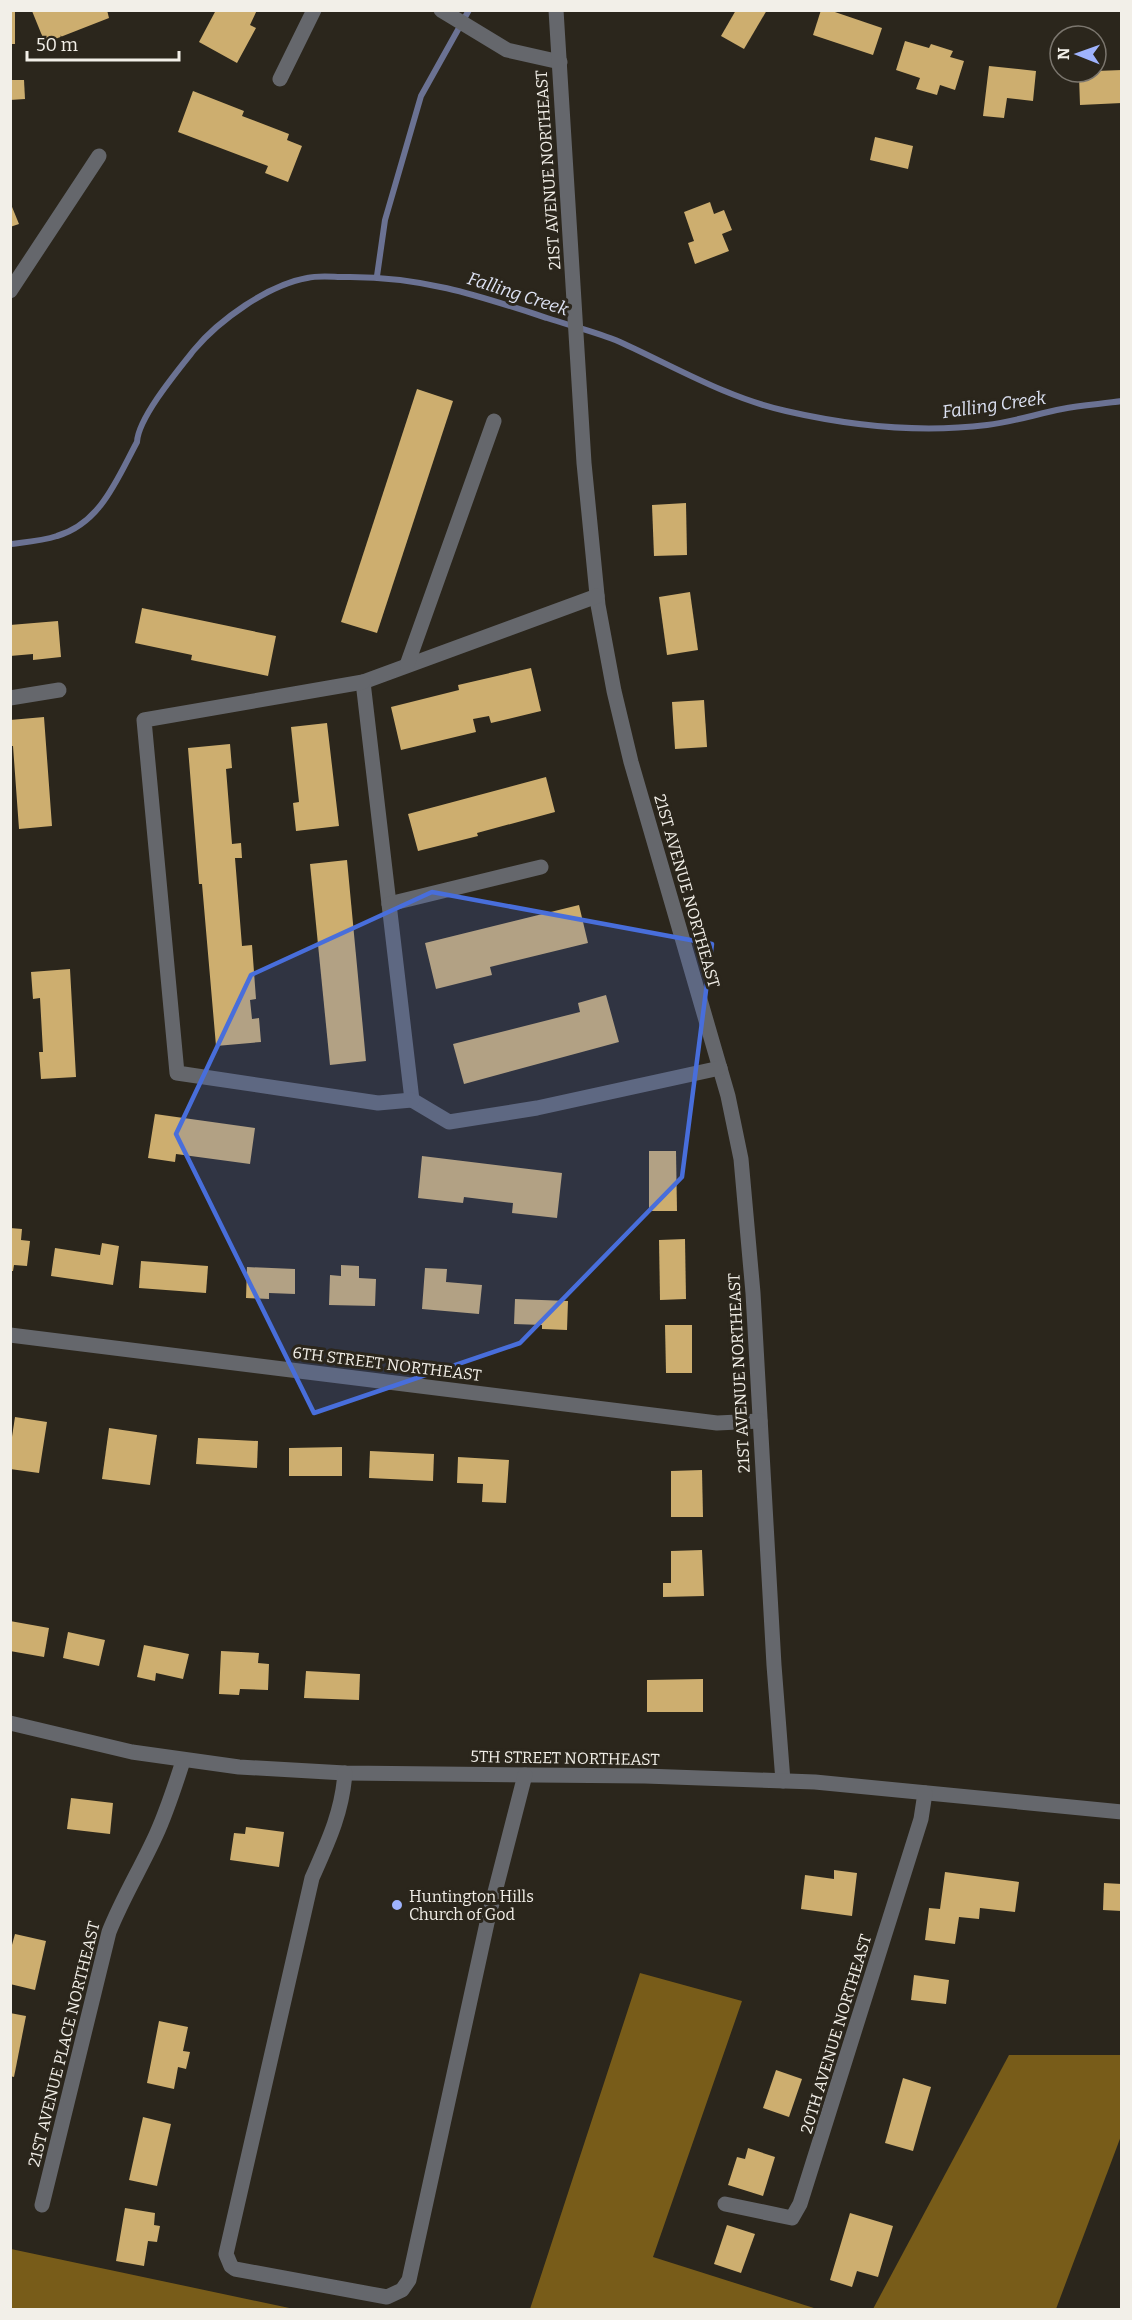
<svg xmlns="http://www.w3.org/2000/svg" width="1132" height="2320" viewBox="0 0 1132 2320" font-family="Bitter,serif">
<rect width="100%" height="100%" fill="#2b261c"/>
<g fill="#785c19">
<polygon points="640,1973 742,2001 653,2257 817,2309 530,2309"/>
<polygon points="1009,2055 1121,2055 1121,2136 1056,2309 873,2309"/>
<polygon points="10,2249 11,2249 294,2309 11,2309"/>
</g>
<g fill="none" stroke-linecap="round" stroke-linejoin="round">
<g stroke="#6b7293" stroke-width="6">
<polyline points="377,276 385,220 421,96 469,10"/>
<path d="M10,544C26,542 42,541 57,536C101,523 117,479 137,442C138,418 178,370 194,350C219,320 268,285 307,278C319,275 333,277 345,277C420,276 477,295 547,318C571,326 597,332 620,342C675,367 727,398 786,411C851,426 921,433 987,425C1012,422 1037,414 1062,409C1081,405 1102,404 1122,401"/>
</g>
</g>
<g fill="#cdae6f">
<rect x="10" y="10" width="5" height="34"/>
<polygon points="34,10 107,10 109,18 45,43 32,11"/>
<polygon points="216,10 257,10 250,25 256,28 237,63 199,42"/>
<polygon points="736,10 767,10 744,49 721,36"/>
<polygon points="821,10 829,10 882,28 873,55 813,35"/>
<polygon points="905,41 929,48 931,44 953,51 950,57 964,61 955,90 940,85 937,95 916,89 920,78 896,70"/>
<polygon points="989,66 1036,71 1033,101 1007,98 1004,118 983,116"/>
<polygon points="1122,70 1122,103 1080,105 1079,76 1092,76 1092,72 1096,71"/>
<polygon points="10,80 24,80 25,99 10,100"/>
<polygon points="193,91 244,111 242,116 289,134 287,140 302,146 288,182 265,173 268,166 178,132"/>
<polygon points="875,137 913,146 908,169 870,160"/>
<polygon points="10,202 19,224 10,227"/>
<polygon points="710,202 714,214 724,210 732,230 722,234 729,251 695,264 688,243 694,241 684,212"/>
<polygon points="417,389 453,401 377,633 341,622"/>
<polygon points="686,503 687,555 654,556 652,505"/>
<polygon points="690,592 698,650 667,655 659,597"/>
<polygon points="142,608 276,636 268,676 191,660 192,655 135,643"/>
<polygon points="58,621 61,657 33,660 33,654 10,656 10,625"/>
<polygon points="531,668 541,711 491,723 489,716 473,719 476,732 401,750 391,707 459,690 458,685"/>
<polygon points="704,700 707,747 675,749 672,702"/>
<polygon points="44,717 52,826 19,829 13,746 10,746 10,720"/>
<polygon points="327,723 339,826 296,831 293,803 299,802 291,727"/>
<polygon points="230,744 232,768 226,769 232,844 241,843 242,858 235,858 242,946 252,945 256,999 250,1000 252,1019 259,1018 261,1042 216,1046 202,884 199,884 188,748"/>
<polygon points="546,777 555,812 477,833 478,836 418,851 408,814"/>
<polygon points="347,860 366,1061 330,1065 310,864"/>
<polygon points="579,905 588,943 490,967 492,975 436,989 425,943"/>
<polygon points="70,969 76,1077 41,1079 39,1052 43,1052 40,998 33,999 31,972"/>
<polygon points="606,995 619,1042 464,1084 453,1044 580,1012 578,1003"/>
<polygon points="155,1114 255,1128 250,1164 176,1154 175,1162 148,1158"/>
<polygon points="649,1151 676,1151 677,1211 649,1211"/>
<polygon points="422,1156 562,1173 557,1218 512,1213 513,1203 464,1197 463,1203 418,1198"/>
<polygon points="10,1228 22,1229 21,1240 30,1241 27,1266 14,1265 13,1271 10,1271"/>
<polygon points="685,1239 686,1299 660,1300 659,1240"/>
<polygon points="102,1243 119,1246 113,1285 51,1276 55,1248 100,1255"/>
<polygon points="141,1261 208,1266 206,1293 139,1288"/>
<polygon points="341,1265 359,1266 359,1278 376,1279 375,1306 329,1305 330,1275 341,1276"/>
<polygon points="247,1267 295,1269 295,1294 269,1293 269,1299 246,1298"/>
<polygon points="425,1268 447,1269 446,1282 482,1285 479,1314 422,1309"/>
<polygon points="515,1299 568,1301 567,1330 542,1329 542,1325 514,1324"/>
<polygon points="665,1325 692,1325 692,1373 666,1373"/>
<polygon points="15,1417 47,1422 39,1473 10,1469 10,1450"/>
<polygon points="109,1428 157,1435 150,1485 102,1479"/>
<polygon points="198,1438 258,1441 257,1468 196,1464"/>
<polygon points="342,1447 342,1476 289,1476 289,1448"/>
<polygon points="370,1451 434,1454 433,1481 369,1478"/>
<polygon points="458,1457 509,1460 506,1503 482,1502 483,1484 457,1483"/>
<polygon points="702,1470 703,1517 671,1517 671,1471"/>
<polygon points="702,1550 704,1596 663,1597 663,1583 671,1583 671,1551"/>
<polygon points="10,1621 49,1628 44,1657 10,1651"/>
<polygon points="68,1632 105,1640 99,1666 63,1658"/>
<polygon points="144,1645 189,1654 183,1679 156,1673 155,1681 137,1677"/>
<polygon points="221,1651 259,1653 258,1663 269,1664 268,1690 240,1689 239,1695 219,1694"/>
<polygon points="306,1671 360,1674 359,1700 304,1698"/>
<polygon points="703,1679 703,1712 647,1712 647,1680"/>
<polygon points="71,1798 113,1803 110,1834 67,1829"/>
<polygon points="246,1827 284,1832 279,1867 230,1860 234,1833 245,1834"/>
<polygon points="834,1870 857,1873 852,1916 801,1909 805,1875 834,1879"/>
<polygon points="945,1872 1019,1882 1015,1912 980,1908 979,1919 959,1917 955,1944 925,1940 929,1908 940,1909"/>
<polygon points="1104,1883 1122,1884 1122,1911 1103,1910"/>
<polygon points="15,1934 46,1941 35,1990 10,1984 10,1952"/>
<polygon points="914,1975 949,1980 946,2004 911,2000"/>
<polygon points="10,2013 26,2016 14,2077 10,2076"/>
<polygon points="159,2021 188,2027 183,2051 190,2052 186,2069 178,2067 174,2089 147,2083"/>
<polygon points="776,2070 802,2079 789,2117 763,2108"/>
<polygon points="903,2078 931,2087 913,2151 885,2143"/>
<polygon points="143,2117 171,2124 157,2186 129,2180"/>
<polygon points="748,2148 775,2157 763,2196 728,2185 737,2157 745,2159"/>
<polygon points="125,2208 155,2213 154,2225 160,2226 157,2242 148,2241 144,2266 116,2261"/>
<polygon points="850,2213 893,2226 878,2277 857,2271 852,2287 830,2280"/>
<polygon points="727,2225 755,2234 741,2273 714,2264"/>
</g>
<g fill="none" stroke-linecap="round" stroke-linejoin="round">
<g stroke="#65676c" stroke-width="15">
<polyline points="441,10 507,50 560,62"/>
<polyline points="556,10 584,463 598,605 614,691 631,762 728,1096 741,1159 753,1293 774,1665 783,1781"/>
<polyline points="280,79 314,10"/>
<polyline points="10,291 99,156"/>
<polyline points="597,596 363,682 412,1100 449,1122 537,1108 720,1068"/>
<polyline points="407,665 494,421"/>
<polyline points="363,682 144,720 177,1073 378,1103 412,1100"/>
<polyline points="10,698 59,690"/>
<polyline points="389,904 541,867"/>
<polyline points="10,1335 717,1423 760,1421"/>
<polyline points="10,1723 132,1752 239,1767 345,1773 645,1776 815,1782 1122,1812"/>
<path d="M345,1773C342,1813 328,1842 312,1878L226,2254L231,2266L235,2269L387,2297L402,2290L409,2280L487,1923L525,1775"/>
<polyline points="725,2204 792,2218 800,2204 921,1819 925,1793"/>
<path d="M42,2205L109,1932C122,1899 141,1868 156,1835C167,1811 175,1786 183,1761"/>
</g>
</g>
<path fill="#486edb" fill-opacity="0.2" stroke="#486edb" stroke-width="4.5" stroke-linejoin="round" d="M432,892L712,944L682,1177L520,1343L314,1413L176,1134L251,975Z"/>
<circle fill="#9fb3fd" stroke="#2b261c" stroke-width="2" cx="397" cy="1905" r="6"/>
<g text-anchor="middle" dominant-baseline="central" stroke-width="6" stroke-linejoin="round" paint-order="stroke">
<g font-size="16" fill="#f2efe8" stroke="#2b261c">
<text transform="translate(548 170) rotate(-94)">21ST AVENUE NORTHEAST</text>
<text transform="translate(687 891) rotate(74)">21ST AVENUE NORTHEAST</text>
<text transform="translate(387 1364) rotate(7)">6TH STREET NORTHEAST</text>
<text transform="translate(739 1373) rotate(-93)">21ST AVENUE NORTHEAST</text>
<text transform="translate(565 1758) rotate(1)">5TH STREET NORTHEAST</text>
<text transform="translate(836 2034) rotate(-73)">20TH AVENUE NORTHEAST</text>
<text transform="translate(64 2044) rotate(-76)">21ST AVENUE PLACE NORTHEAST</text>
</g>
<g font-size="16" fill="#f2efe8" stroke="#2b261c" text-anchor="start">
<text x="409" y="1896">Huntington Hills<tspan x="409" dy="18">Church of God</tspan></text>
</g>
<g font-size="18" font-style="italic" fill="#dee3f4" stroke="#2b261c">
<text transform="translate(518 294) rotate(18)">Falling Creek</text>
<text transform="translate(994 405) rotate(-8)">Falling Creek</text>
</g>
</g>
<rect width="1132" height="2320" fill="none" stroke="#f2efe8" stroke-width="24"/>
<g transform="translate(1078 54) rotate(271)"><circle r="28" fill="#2b261c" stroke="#7b766e" stroke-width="1.5"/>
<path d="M0-4.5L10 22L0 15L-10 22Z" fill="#9fb3fd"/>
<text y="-9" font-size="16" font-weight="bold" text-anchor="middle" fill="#f2efe8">N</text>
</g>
<path d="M27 51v9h152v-9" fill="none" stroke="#f2efe8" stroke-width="3"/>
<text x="36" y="51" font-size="18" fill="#f2efe8" stroke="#2b261c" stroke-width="4.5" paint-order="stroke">50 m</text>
</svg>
